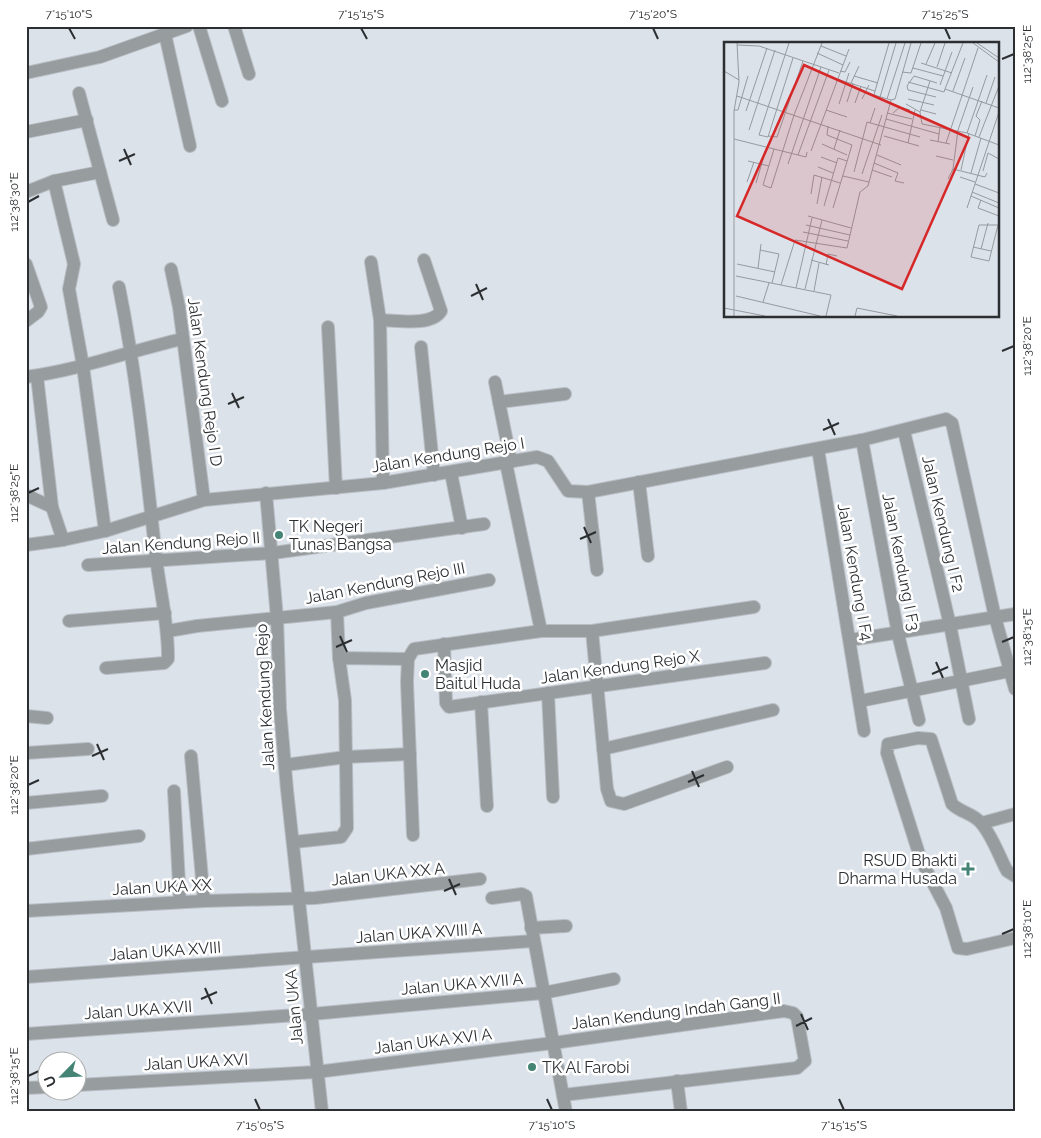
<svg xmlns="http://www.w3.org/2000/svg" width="1041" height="1138" viewBox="0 0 1041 1138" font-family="Raleway,sans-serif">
<rect width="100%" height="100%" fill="#dce2ea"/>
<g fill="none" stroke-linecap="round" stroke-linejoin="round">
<g stroke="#b9bec5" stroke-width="14">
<g id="minor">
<polyline points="199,26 222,101"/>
<polyline points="234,26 249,74"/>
<polyline points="165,34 190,146"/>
<polyline points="26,73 100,57 187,26"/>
<polyline points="79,93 113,220"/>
<polyline points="26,132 87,120"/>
<polyline points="54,181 74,264 69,289 83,366 105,531"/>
<polyline points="26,192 54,181 100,172"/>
<polyline points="371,262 380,320"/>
<polyline points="26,264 41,307 38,312 26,321"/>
<polyline points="171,269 179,307 204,500"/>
<polyline points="328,327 336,488"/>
<polyline points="421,347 434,475"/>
<polyline points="37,376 52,507 63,540"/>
<path d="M26,377C79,370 130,351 182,339"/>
<polyline points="495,382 511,462"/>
<polyline points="499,402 565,394"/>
<polyline points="904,431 950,625 969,719"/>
<polyline points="862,440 898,634 919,720"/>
<polyline points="818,449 864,731"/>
<polyline points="506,463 541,631"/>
<polyline points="451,473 462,528"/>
<polyline points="639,482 648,556"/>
<path d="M383,483L380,320C396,320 431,327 441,311L424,260"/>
<polyline points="588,492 597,570"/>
<polyline points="266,493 277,618 280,709 287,790 322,1112"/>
<polyline points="26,495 52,507"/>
<polyline points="26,545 63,540 105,531 204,500 383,483 537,457 548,461 568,491 588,492 862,440 946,419 952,423 995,617 1015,689"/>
<polyline points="88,565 273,553 484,524"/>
<polyline points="337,612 339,658"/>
<polyline points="69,621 165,613"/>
<polyline points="168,631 197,626 337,612 366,603 489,580"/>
<polyline points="592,631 607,789 611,801 624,804 727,767"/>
<polyline points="850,640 1015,614"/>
<polyline points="444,644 446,703 449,707 765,663"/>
<path d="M106,668L164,663L168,659V656C168,622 160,591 156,558C146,467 137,377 119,287"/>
<polyline points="548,693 553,797"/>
<polyline points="860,701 1015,670"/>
<polyline points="481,702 487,806"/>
<polyline points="26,716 47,718"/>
<polyline points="603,749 773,710"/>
<polyline points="26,753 88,749"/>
<polyline points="191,756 204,901"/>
<polyline points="285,765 346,757 410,754"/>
<polyline points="174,791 180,902"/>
<polyline points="26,803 102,796"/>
<polyline points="982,823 1015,814"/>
<polyline points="413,835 407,682 408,659 414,649 541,631 592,631 754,607"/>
<polyline points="294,842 341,837 347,828 345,700 339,658 408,659"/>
<polyline points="26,849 139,836"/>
<path d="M1015,876L1007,871C999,856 992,835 981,823C973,813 961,813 952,804L931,739L918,738L888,744L887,753L921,860L946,908L958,948L967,949L1015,938"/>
<polyline points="492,898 522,894 526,896 566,1112"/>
<polyline points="26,911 204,901 315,898 480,879"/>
<polyline points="531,928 566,926"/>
<polyline points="26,977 533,941"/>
<polyline points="26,1034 312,1014 543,993 614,979"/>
<polyline points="677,1081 681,1112"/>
<polyline points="78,1085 316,1072 553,1043 784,1011 793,1013 797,1017 805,1061 797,1068 563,1095"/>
<polyline points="26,1088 48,1087"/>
</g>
</g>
<use href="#minor" stroke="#979c9e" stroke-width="12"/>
</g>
<path fill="none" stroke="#2c2f32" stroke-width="2" d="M69,28L75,39M361,28L367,39M653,28L658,39M945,28L950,39M1002,59L1014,54M124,149L131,165M119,161L135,154M28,202L39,196M476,284L483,300M471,296L487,288M1002,351L1014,346M232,393L239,408M228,404L244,397M828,419L835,435M823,430L839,423M28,493L39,488M584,527L591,543M580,539L596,532M340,636L347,652M1002,642L1014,637M336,647L352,640M936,662L943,678M932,674L948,667M97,744L104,760M92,756L108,749M692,771L699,787M688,782L704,775M28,785L39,780M449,879L456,895M444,891L460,884M1002,934L1014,929M205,988L212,1004M201,999L217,992M801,1014L808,1030M796,1026L812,1018M28,1076L39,1071M255,1099L260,1110M547,1099L552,1110M839,1099L844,1110"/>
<g fill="#438475" stroke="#fff" stroke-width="2">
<circle cx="279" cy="535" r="5"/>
<circle cx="425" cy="674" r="5"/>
<path d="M965.5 861.5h5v5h5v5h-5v5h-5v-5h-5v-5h5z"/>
<circle cx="532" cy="1067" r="5"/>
</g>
<g text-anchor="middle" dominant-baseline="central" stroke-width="5" stroke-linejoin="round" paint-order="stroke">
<g font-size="16" fill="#2c2f32" stroke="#fff">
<text transform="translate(205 382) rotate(82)">Jalan Kendung Rejo I D</text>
<text transform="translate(448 455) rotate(-9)">Jalan Kendung Rejo I</text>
<text transform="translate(943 524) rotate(77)">Jalan Kendung I F2</text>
<text transform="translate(181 543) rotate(-4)">Jalan Kendung Rejo II</text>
<text transform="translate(901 562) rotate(79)">Jalan Kendung I F3</text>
<text transform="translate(855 572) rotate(80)">Jalan Kendung I F4</text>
<text transform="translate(385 583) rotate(-11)">Jalan Kendung Rejo III</text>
<text transform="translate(620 667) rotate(-8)">Jalan Kendung Rejo X</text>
<text transform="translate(265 697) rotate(-93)">Jalan Kendung Rejo</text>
<text transform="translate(388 874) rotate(-6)">Jalan UKA XX A</text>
<text transform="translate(162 887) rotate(-3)">Jalan UKA XX</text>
<text transform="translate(419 933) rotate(-4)">Jalan UKA XVIII A</text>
<text transform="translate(165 951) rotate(-4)">Jalan UKA XVIII</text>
<text transform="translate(462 984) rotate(-5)">Jalan UKA XVII A</text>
<text transform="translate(294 1007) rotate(-95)">Jalan UKA</text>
<text transform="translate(138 1010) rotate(-4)">Jalan UKA XVII</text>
<text transform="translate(676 1011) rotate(-7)">Jalan Kendung Indah Gang II</text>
<text transform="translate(433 1041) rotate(-7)">Jalan UKA XVI A</text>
<text transform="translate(196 1062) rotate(-3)">Jalan UKA XVI</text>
</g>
<g font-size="16" fill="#2c2f32" stroke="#fff" text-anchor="start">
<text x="289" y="526">TK Negeri<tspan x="289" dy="18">Tunas Bangsa</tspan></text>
<text x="435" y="665">Masjid<tspan x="435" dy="18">Baitul Huda</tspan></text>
<text x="957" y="860" text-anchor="end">RSUD Bhakti<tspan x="957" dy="18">Dharma Husada</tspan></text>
<text x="542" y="1067">TK Al Farobi</text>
</g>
</g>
<g transform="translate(724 42)">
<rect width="275" height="275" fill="#dce2ea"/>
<path fill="none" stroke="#969aa0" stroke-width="1" d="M65,1L35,93L44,95L69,16M249,1L275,20M253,1L275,16M13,3L35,4L115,31M97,4L122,14M93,11L119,23M197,21L228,31M202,22L211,1M213,25L221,1M189,26L219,34M0,29L15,38M116,29L121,30L126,20M178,30L187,31L197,1M130,34L154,41M113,37L151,49M206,39L196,70L198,82L243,91L275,103M184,40L220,50L221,47M127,41L135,24M216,43L228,10M221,47L275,66M221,47L239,1M151,49L165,1M229,49L241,16M13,54L157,103M156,55L172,1M212,55L184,48L183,44L190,34L213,41M138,57L145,43M163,57L181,1M184,57L210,63M167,58L171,57L187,1M123,60L129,41M131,61L137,44M262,61L271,35M115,62L125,31M182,62L196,70M10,68H14L24,34M102,68L123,75M197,68L212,72M22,69L43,6M163,71L188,77M169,71L176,65L186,68M162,77L215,92M143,80L196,95M146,81L151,66M104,84L103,93L128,103L109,166M25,88L51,8M243,91L263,33M44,94L53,95L79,19M160,94L195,104M251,94L256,78L252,74L258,59M255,95L275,44M10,97L82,115L83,110M206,98L226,102M214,100L216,85M184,101L191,68M222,101L254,6M98,102L123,113M50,107L39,143L47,146L70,73L98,1M110,107L116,88M87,109L125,7M74,113L105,28M153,113L177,123M212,114L229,118M97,115L113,121M24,119L45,124M150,121L174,131L171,139L180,141M64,122L97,25M94,125L109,131M229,127L234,88L249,45M148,128L168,135M237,128L245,91M259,129L264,111L275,117M130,130L143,80M247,131L257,96M138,132L158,73M119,134L145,140M236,135L251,140M224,137L229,127L261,135L263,131M23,140L30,120M32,141L40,114M251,142L275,151M248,150L275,161M87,152L90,133L116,141M247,154L275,166M257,158L254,166L275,174M93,162L98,135M100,164L114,116L123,119M243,166L275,70M84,174L127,186M82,183L126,193M274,183L265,219L247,215L255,183H275M79,190L124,199M249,205L267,209M257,207L264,181M36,208L55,212L48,241M87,218L105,223M13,222L51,230M102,223L104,212L113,214M34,226L37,202M12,234L107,253L102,274M57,243L71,198L123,206L136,150L144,144L167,58L150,53L151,49M72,246L88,176M81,247L98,178M90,249L95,221M12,254L96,274M39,260L45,241M0,266L41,274M10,274V69L15,40L13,1M131,274L133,266L173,274"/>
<path fill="#d62828" fill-opacity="0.15" stroke="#d62828" stroke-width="2.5" d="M80,23L245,96L178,247L13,174Z"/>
<rect width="275" height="275" fill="none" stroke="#2c2f32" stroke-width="2.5"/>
</g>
<rect width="1041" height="1138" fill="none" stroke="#ffffff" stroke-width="55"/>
<g transform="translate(62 1076) rotate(246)"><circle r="24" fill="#ffffff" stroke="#abacad"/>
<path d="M0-4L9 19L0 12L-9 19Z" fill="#438475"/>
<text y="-8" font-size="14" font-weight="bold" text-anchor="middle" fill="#2c2f32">U</text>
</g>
<rect x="28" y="28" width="986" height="1082" fill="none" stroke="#2c2f32" stroke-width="2"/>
<g font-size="12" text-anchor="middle" fill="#2c2f32">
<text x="69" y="18">7°15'10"S</text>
<text x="361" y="18">7°15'15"S</text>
<text x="653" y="18">7°15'20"S</text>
<text x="945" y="18">7°15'25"S</text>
<text transform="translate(1027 54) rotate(-90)" y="4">112°38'25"E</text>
<text transform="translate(14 202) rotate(-90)" y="4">112°38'30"E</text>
<text transform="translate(1027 346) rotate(-90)" y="4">112°38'20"E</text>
<text transform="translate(14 493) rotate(-90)" y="4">112°38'25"E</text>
<text transform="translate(1027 637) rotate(-90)" y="4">112°38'15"E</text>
<text transform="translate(14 785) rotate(-90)" y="4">112°38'20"E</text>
<text transform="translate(1027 929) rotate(-90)" y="4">112°38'10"E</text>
<text transform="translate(14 1076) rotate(-90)" y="4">112°38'15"E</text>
<text x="260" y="1129">7°15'05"S</text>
<text x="552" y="1129">7°15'10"S</text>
<text x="844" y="1129">7°15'15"S</text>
</g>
</svg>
